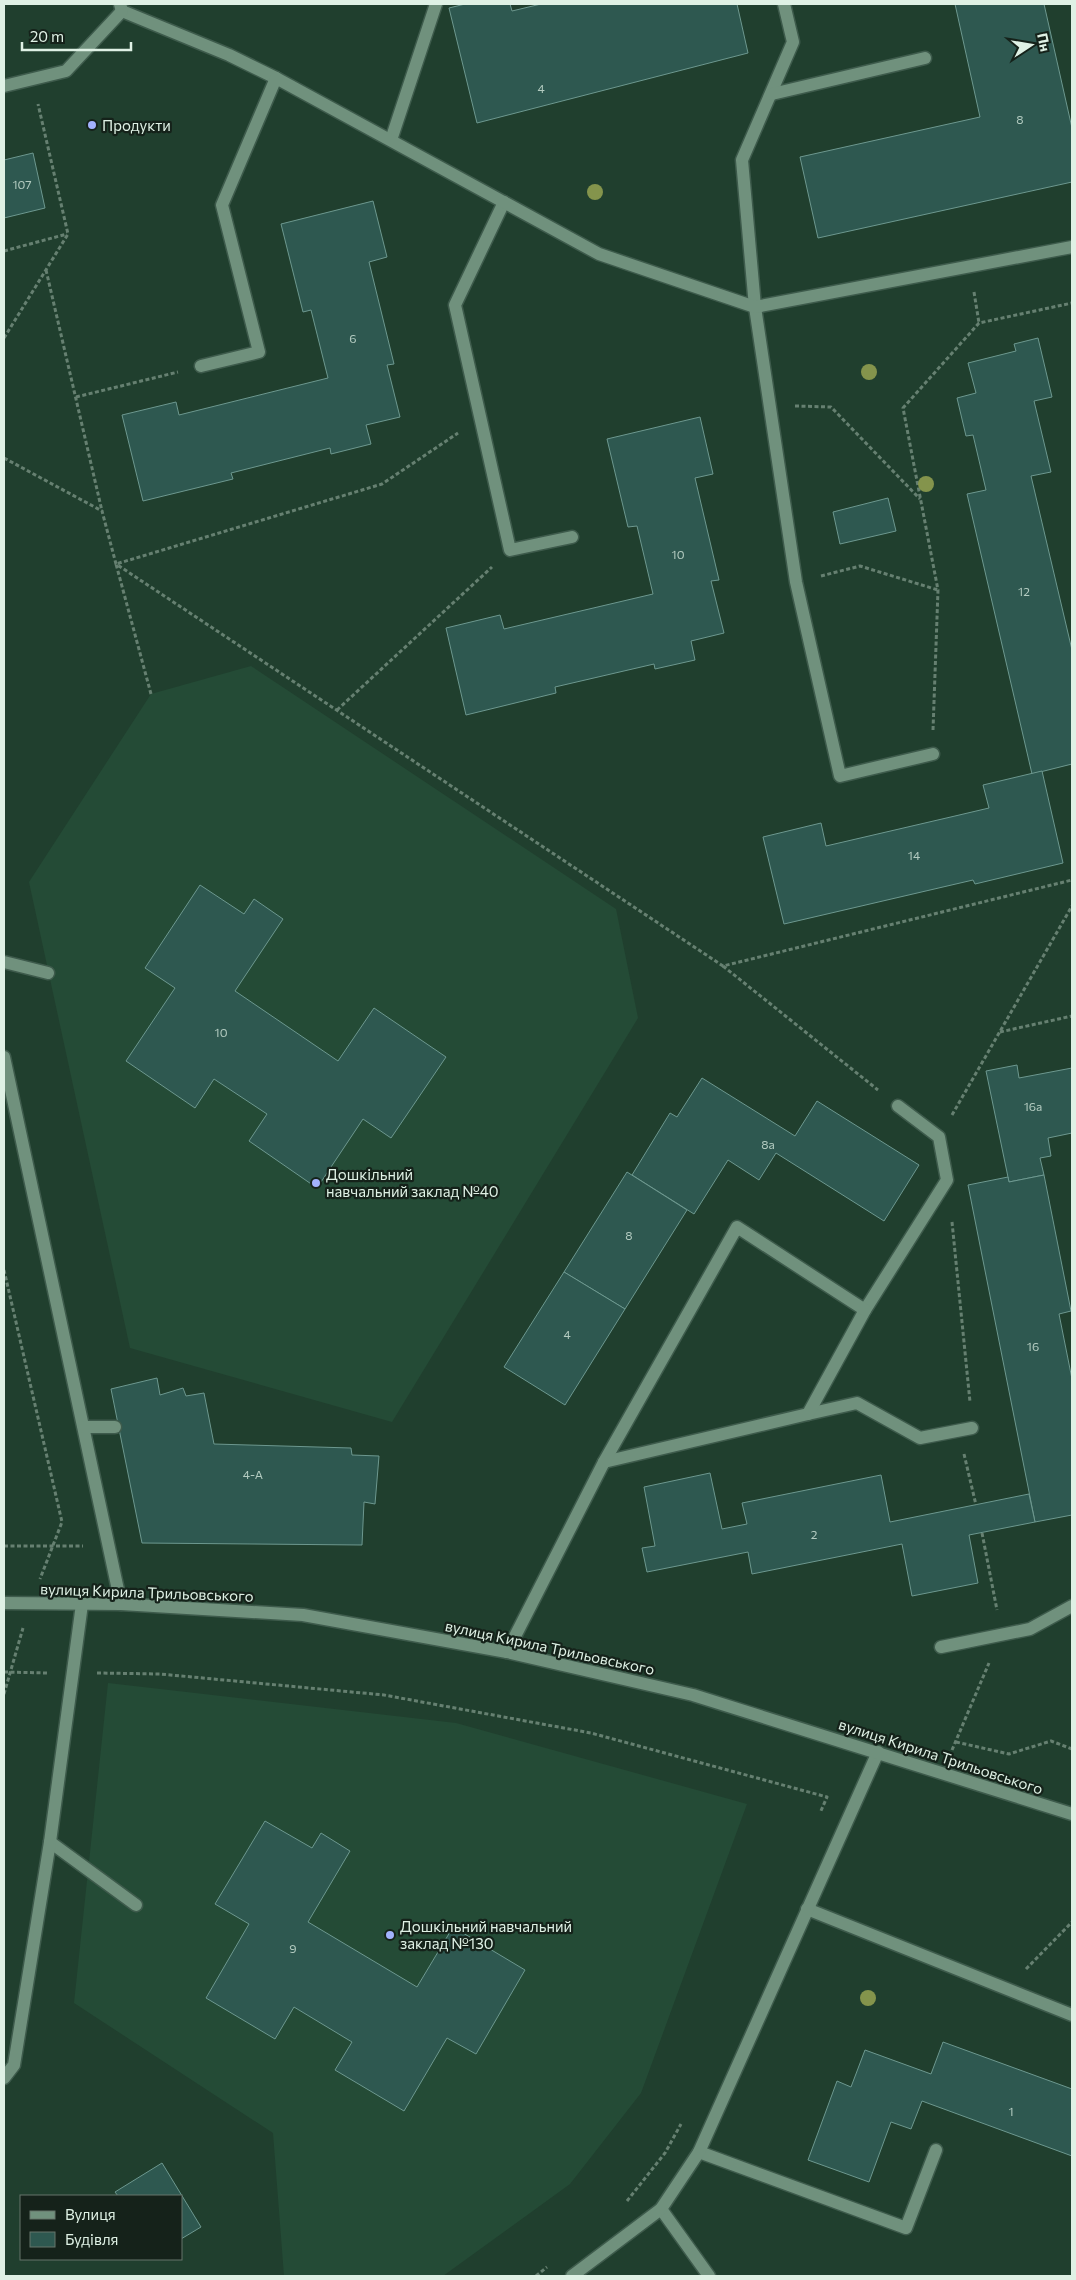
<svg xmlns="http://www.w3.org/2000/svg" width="1076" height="2280" viewBox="0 0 1076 2280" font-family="Commissioner,sans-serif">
<rect width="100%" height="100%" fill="#203f2e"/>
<g fill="#244b36">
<polygon points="251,666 616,909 638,1018 392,1422 130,1348 29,882 151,694"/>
<polygon points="108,1683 456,1723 747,1804 641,2093 570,2184 443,2276 284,2276 273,2133 74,2003"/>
</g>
<g fill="#2e5850" stroke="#6d988f">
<polygon points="465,4 510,4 512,11 541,4 737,4 748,53 477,123 449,8"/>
<polygon points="955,4 1044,4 1072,128 1072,182 818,238 800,157 980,117"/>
<polygon points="33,153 45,208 4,218 4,160"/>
<polygon points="373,201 387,257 369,262 394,364 387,365 400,417 366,425 371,444 331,454 330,448 231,473 233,479 143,501 122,415 176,402 179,415 328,378 311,310 303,312 281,224"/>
<polygon points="1038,338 1052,397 1034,401 1051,472 1031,476 1072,650 1072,764 1032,774 967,494 986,490 973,435 966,436 957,398 976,393 968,363 1016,351 1014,344"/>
<polygon points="700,417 713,474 695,478 719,580 711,581 724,633 691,641 695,660 655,669 654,664 555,687 556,693 466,715 446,628 500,615 504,629 653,594 637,526 628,527 607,439"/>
<polygon points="888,498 896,531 840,544 833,512"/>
<polygon points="1042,771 1063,863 975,884 973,880 784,924 763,837 821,823 826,846 955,816 989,808 983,785"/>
<polygon points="200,885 244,914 254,899 283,919 235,991 338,1061 374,1008 446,1057 391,1138 363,1119 317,1188 249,1141 267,1114 214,1079 195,1108 126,1061 175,988 145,968"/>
<polygon points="1017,1065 1019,1078 1072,1068 1072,1133 1048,1138 1051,1156 1040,1158 1044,1175 1009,1182 986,1071"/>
<polygon points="702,1078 795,1136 817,1101 919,1165 884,1221 776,1153 759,1180 728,1160 694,1214 632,1175 670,1113 677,1117"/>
<polygon points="627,1172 687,1210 625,1309 564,1272"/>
<polygon points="1044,1175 1071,1311 1059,1314 1072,1379 1072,1515 1035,1522 968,1185 1008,1177 1009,1182"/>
<polygon points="564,1272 625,1309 565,1405 504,1367"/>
<polygon points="157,1378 160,1395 183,1388 186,1396 204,1393 214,1444 351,1448 352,1455 379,1456 375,1504 364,1502 362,1545 142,1543 111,1389"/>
<polygon points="710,1473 722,1529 747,1524 742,1503 881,1475 890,1522 1029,1494 1035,1522 969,1535 978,1583 912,1596 902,1544 752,1574 748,1552 647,1572 642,1548 655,1546 644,1487"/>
<polygon points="265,1821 312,1848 321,1833 350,1851 308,1922 417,1987 453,1927 525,1970 476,2054 447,2038 404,2111 335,2070 352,2042 294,2007 275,2039 206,1998 249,1924 215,1904"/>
<polygon points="943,2042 1072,2089 1072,2156 922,2101 911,2129 891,2122 869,2182 808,2160 837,2081 851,2087 865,2050 931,2074"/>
<polygon points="162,2163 201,2227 181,2239 181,2196 118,2196 115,2192"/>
</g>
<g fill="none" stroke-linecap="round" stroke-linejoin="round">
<g stroke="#3e5b4c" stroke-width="15">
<g id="service">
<polyline points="120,4 122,11 229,55 276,78"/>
<polyline points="784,4 793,42 742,160 755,307 796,582 840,776 933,754"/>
<polyline points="4,86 66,71 122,11"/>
<polyline points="772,94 925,58"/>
<polyline points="391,140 436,4"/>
<polyline points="504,202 455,305 510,550 572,537"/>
<polyline points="201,366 259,352 222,205 276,78 599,254 755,307 1072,247"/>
<polyline points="4,962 48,973"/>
<polyline points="4,1057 121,1604"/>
<polyline points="808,1414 857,1403 920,1438 972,1428"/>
<polyline points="84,1427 115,1427"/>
<polyline points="604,1462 808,1414 865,1310 947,1180 939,1137 898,1106"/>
<polyline points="941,1647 1030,1629 1072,1606"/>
<polyline points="507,1652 604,1462 737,1227 865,1310"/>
<polyline points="50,1842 136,1905"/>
<polyline points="807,1909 1072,2015"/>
<polyline points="4,2078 14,2065 50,1842 82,1604"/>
<polyline points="699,2152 906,2228 936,2150"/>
<polyline points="661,2209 709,2276"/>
<polyline points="572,2276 661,2209 699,2152 878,1752"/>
</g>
</g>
<g stroke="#3e5b4c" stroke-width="15">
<polyline id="minor" points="4,1603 121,1604 303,1615 507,1652 693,1695 1072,1814"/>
</g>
<g stroke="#668071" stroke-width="3" stroke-dasharray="4 2.5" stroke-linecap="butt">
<polyline points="4,251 67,234"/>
<polyline points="46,270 102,511"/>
<polyline points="974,292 979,323"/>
<polyline points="4,338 68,234 38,104"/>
<polyline points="76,397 178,372"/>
<polyline points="795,406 831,407 920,499"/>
<polyline points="4,458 102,511 116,564 723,966 1072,880"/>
<polyline points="821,576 860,566 938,590"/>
<polyline points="151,694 116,564 382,484 458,433"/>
<polyline points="337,710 492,567"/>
<polyline points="933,730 938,590 903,408 979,323 1072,303"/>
<polyline points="723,966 878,1090"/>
<polyline points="1000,1032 1072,1016"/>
<polyline points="952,1115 1072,906"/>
<polyline points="952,1222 970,1402"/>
<polyline points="4,1270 62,1522 40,1579"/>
<polyline points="964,1454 976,1505"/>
<polyline points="982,1533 997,1610"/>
<polyline points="4,1546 83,1546"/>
<polyline points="4,1672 48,1673"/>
<polyline points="97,1673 160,1674 384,1695 591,1733 827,1797 820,1813"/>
<polyline points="4,1694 23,1628"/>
<polyline points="956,1742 1009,1754 1051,1741 1072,1749"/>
<polyline points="952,1750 989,1663"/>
<polyline points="1026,1969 1072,1922"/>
<polyline points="627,2201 665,2153 681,2124"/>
<polyline points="536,2276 547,2267"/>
</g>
<use href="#service" stroke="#70917d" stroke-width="12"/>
<use href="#minor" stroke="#70917d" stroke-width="12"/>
</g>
<g fill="#84944c">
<circle cx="595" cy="192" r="8"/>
<circle cx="869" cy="372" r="8"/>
<circle cx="926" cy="484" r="8"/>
<circle cx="868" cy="1998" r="8"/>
</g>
<g fill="#a2b2fd" stroke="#15221a" stroke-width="2">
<circle cx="92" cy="125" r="5"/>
<circle cx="316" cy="1183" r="5"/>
<circle cx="390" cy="1935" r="5"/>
</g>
<g text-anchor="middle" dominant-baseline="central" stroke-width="4.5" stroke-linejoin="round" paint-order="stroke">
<g font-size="12" fill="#b3cbc0">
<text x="541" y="88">4</text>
<text x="1020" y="119">8</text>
<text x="22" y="184">107</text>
<text x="353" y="338">6</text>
<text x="678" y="554">10</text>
<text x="1024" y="591">12</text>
<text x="914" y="855">14</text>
<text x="221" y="1032">10</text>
<text x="1033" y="1106">16а</text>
<text x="768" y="1144">8а</text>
<text x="629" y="1235">8</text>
<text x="567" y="1334">4</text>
<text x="1033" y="1346">16</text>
<text x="253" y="1474">4-А</text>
<text x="814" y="1534">2</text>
<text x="293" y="1948">9</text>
<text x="1011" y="2111">1</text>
</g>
<g font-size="15" fill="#dff1e5" stroke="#15221a" text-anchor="start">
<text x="102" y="125">Продукти</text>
<text x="326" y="1174">Дошкільний<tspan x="326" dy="17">навчальний заклад №40</tspan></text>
<text x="400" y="1926">Дошкільний навчальний<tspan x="400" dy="17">заклад №130</tspan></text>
</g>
<g font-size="15" fill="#dff1e5" stroke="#15221a">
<text transform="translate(147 1592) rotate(2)">вулиця Кирила Трильовського</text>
<text transform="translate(550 1647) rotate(12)">вулиця Кирила Трильовського</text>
<text transform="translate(941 1756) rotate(18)">вулиця Кирила Трильовського</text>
</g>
</g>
<rect width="1076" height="2280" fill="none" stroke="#dff1e5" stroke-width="10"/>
<rect x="20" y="2195" width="162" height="65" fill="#15221a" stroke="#66756b"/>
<rect x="30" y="2211" width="25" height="8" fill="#70917d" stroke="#66756b"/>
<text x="65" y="2220" font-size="15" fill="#dff1e5">Вулиця</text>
<rect x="30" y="2232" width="25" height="15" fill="#2e5850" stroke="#66756b"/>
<text x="65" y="2245" font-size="15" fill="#dff1e5">Будівля</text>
<g transform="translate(1031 45) rotate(78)" stroke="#15221a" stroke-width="4" paint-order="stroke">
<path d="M0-4L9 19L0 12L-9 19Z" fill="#dff1e5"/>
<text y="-8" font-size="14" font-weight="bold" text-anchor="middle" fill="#dff1e5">Пн</text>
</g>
<path d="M22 42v8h109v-8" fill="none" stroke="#dff1e5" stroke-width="2.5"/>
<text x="30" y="42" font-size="15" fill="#dff1e5" stroke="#15221a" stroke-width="4" paint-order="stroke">20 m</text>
</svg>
